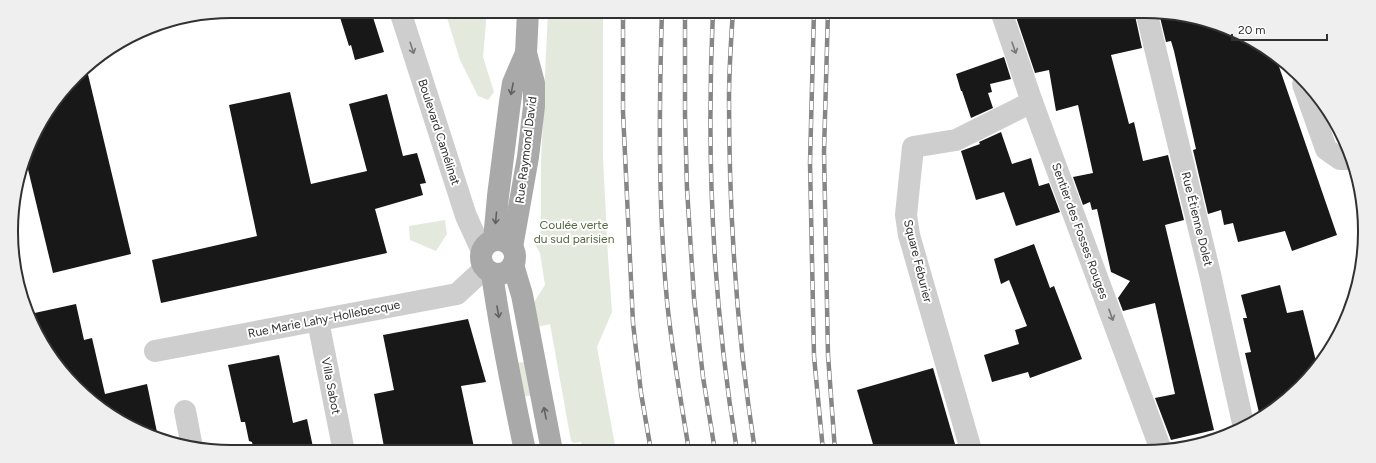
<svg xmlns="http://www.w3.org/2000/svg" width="1376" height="463" viewBox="0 0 1376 463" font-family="Figtree,sans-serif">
<rect width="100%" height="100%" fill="#fff"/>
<g fill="#e4e9dd">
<polygon points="445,11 487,11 483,57 494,92 488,100 478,96 460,60"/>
<polygon points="548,11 603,11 603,157 608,257 612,312 597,347 616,451 583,451 581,442 574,443 571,441 550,324 534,328 529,310 545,285 540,253 532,239 541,231 541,161"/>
<polygon points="445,220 447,234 436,251 410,240 409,226"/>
<polygon points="531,361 538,394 523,397 517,363"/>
</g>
<g fill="#181818">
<polygon points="338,11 371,11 384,52 355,60 351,45 349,46"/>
<polygon points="1014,11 1134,11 1142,48 1111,55 1129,124 1134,122 1143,161 1168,155 1184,220 1165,225 1214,430 1171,440 1155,398 1175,394 1155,303 1123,311 1118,298 1130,281 1111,272 1097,209 1092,210 1090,202 1083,205 1073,177 1093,173 1078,105 1056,111 1049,70 1035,73"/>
<polygon points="1159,13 1201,18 1275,55 1337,235 1292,251 1285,231 1238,242 1233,223 1224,225 1221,210 1208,214 1193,150 1196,149 1174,51 1171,41 1166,42"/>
<polygon points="1004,57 1011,79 990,84 992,92 988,93 993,108 971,118 962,91 961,91 956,74"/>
<polygon points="86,66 131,254 53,273 26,161 34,134"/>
<polygon points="290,92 311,184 367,171 349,104 387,94 403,156 417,153 426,183 420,184 423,195 375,209 387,253 161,303 152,260 257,236 229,105"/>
<polygon points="1001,132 1012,164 1031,158 1039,186 1049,183 1060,212 1016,226 1004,192 976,200 961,151 980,144 979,142"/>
<polygon points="1034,244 1050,288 1054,286 1082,359 1030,378 1028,372 992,382 984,355 1019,344 1015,330 1027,326 1009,280 1001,284 994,259"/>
<polygon points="1280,285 1287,313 1303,310 1317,365 1290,397 1260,417 1245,353 1251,352 1243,318 1247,318 1241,295"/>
<polygon points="76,304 84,340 92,338 105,394 147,384 158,437 109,415 48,354 30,314"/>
<polygon points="468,319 486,382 461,386 475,452 385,452 374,394 394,390 383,335"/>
<polygon points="279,355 293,423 307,419 313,447 288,452 254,452 252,442 249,441 245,422 241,422 228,365"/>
<polygon points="933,368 957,451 875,451 857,390"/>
</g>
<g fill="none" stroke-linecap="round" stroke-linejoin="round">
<g stroke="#cecece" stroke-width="22">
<polyline points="400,11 466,216 482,251"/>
<polyline points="1001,11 1032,102 1161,450"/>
<polyline points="1146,11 1210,274 1244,428"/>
<polyline points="1303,84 1326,149 1340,159 1348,159"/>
<polyline points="318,321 344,452"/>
<polyline points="155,351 457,294 485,268"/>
<polyline points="185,411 192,447"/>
<polyline points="971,450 909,235 906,215 913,147 956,140 1032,102"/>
</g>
<g stroke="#a9a9a9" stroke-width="22">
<polyline points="494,240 498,196 510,102 513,83 526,53"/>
<circle cx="498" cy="257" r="17"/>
<polyline points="512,247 528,157 534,106 534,83 526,53 528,11"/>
<polyline points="513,265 522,295 552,451"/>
<path d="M492,273C500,333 513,392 525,451"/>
</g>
<g stroke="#868686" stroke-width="4.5">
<g id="rail">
<polyline points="623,11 623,112 633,323 641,393 651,451"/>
<path d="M662,11C659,108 658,205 667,301C672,351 681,401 689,451"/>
<polyline points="685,11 685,115 687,189 694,298 703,377 715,451"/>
<path d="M713,11C706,158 713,306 737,451"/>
<path d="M733,11C731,40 729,69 729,99C729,216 737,335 755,451"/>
<polyline points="814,11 810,163 814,356 823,451"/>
<polyline points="828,11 824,152 828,355 835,451"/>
</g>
</g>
<use href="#rail" stroke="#fff" stroke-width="3" stroke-dasharray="9" stroke-linecap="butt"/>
</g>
<defs><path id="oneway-shaft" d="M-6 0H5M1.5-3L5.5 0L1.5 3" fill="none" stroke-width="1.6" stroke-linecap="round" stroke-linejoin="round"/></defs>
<g stroke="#787878">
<use href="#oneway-shaft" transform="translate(412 48) rotate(72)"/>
<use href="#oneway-shaft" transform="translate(1014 48) rotate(71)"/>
<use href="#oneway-shaft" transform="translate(1111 315) rotate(70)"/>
</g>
<g stroke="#616161">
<use href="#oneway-shaft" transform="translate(512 89) rotate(101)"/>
<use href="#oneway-shaft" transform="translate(496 218) rotate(95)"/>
<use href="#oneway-shaft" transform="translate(498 312) rotate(80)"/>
<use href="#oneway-shaft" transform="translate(545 413) rotate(-101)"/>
</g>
<g text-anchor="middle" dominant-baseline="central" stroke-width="4" stroke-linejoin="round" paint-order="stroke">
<g font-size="12" fill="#313131" stroke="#fff">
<text transform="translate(439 132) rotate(72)">Boulevard Camélinat</text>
<text transform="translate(526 150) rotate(-83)">Rue Raymond David</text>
<text transform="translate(1197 219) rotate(76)">Rue Étienne Dolet</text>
<text transform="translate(1080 231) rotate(70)">Sentier des Fosses Rouges</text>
<text transform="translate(918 261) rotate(76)">Square Féburier</text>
<text transform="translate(324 319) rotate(-11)">Rue Marie Lahy-Hollebecque</text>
<text transform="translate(331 386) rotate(79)">Villa Sabot</text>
</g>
<g font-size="12" fill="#546842" stroke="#fff">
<text x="574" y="225">Coulée verte<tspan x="574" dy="14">du sud parisien</tspan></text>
</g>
</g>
<path d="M0 0H1376V463H0ZM231 18H1145A213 213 0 0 1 1358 231V232A213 213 0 0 1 1145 445H231A213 213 0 0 1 18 232V231A213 213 0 0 1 231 18Z" fill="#efefef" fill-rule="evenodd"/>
<path fill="none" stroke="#313131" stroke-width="2" d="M231 18H1145A213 213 0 0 1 1358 231V232A213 213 0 0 1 1145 445H231A213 213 0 0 1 18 232V231A213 213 0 0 1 231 18Z"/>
<path d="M1232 34v6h95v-6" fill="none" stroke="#313131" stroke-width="2"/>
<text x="1238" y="34" font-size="12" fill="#313131" stroke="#ffffff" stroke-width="3" paint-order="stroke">20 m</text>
</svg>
